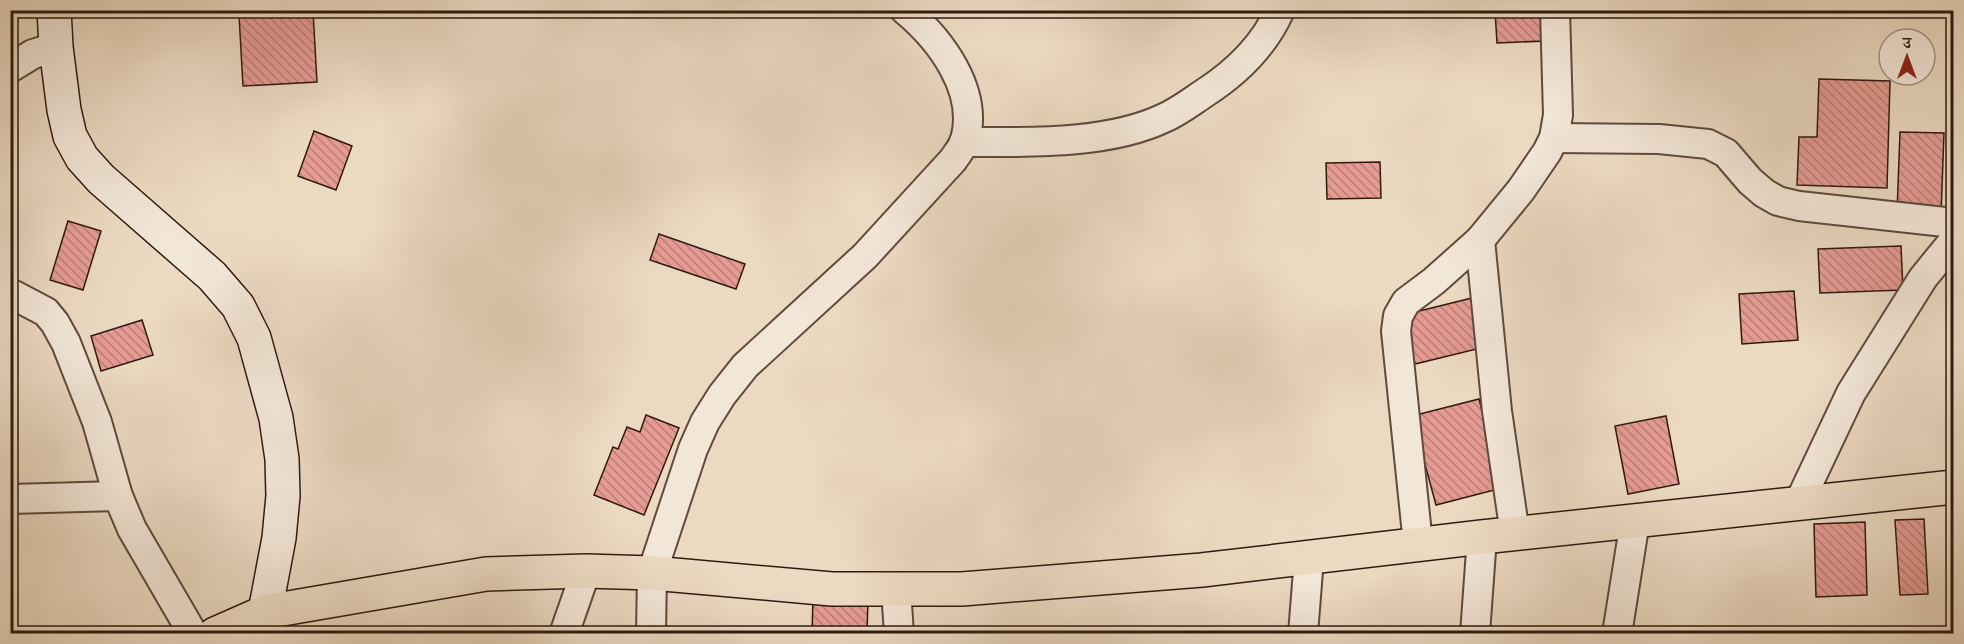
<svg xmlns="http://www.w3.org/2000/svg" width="1964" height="644" viewBox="0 0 1964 644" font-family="'Old Standard TT','Noto Serif Devanagari',serif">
<defs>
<pattern id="building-back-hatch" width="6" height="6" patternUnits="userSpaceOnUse" patternTransform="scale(1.5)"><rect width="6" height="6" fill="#e59b93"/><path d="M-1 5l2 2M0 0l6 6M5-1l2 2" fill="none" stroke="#ba7e77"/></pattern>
</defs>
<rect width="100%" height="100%" fill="#ebd9c1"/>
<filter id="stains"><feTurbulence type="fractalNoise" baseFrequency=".00333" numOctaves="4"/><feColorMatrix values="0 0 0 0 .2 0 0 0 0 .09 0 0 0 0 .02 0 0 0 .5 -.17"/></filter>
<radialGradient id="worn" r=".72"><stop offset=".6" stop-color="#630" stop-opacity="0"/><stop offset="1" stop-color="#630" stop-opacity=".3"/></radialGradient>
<g fill="url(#building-back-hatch)" stroke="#301a10" stroke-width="1.5">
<polygon points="1495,10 1544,10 1545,41 1497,43"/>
<polygon points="313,11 317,82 243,86 239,15"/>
<polygon points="1819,79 1890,81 1887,188 1797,185 1799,137 1817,137"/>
<polygon points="314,131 352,146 336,190 298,176"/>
<polygon points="1900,132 1944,133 1941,215 1897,213"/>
<polygon points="1380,162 1381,198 1327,199 1326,163"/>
<polygon points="68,221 101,231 83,290 50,280"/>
<polygon points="659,234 745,264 736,289 650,260"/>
<polygon points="1901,246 1903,290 1820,293 1818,249"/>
<polygon points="1794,291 1798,340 1742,344 1739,294"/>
<polygon points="1472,298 1485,347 1415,364 1403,315"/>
<polygon points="142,320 153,355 101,371 91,336"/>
<polygon points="1479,399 1502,488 1436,505 1412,416"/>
<polygon points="646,415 679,428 644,515 594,495 613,447 618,449 627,427 640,432"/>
<polygon points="1666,416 1679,484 1628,494 1615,426"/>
<polygon points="1924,519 1928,594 1900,595 1895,520"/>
<polygon points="1949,519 1954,519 1954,591 1950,591"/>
<polygon points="1865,522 1867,595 1816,597 1814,524"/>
<polygon points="813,597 868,599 867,634 812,634"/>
</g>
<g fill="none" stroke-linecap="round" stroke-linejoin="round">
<g stroke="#5f4a3c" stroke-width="32">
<g id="street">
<polyline points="10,68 33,54 56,47"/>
<polyline points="1554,138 1659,139 1708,144 1726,153 1750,181 1764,193 1778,201 1799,206 1954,223"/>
<path d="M964,142C1026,142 1108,145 1164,118C1178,112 1191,102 1203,94C1236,73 1264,46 1280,10"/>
<polyline points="1480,240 1497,411 1515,534"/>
<polyline points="10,293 46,312 55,323 66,343 97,422 118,496 132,529 193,634"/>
<polyline points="10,499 118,496"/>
<polyline points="1798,505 1851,393 1923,278 1954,240"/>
<polyline points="1418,544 1396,331 1398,316 1406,302 1434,281 1480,240 1521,190 1547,152 1554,138 1558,115 1555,10"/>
<polyline points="896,589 899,634"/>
<polyline points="564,634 586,571"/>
<path d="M651,634L652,573L693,449L705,422L722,395L745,366L865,256L953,160C957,154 963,147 965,140C979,91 941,40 905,10"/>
<polyline points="1303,634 1309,558"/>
<polyline points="1475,634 1482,537"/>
<polyline points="1617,634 1635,521"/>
</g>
</g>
<g stroke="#301a10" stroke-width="36">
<polyline id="secondary" points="54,10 56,47 64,110 70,136 82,158 101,179 212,276 238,306 254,338 276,418 282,459 283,496 279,538 265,612"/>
</g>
<g stroke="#301a10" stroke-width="36">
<polyline id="primary" points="215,634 265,612 486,574 586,571 652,573 832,589 962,589 1202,570 1482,537 1954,487"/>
</g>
<use href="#street" stroke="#f2e6d7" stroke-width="28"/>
<use href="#secondary" stroke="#f2e6d7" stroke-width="33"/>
<use href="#primary" stroke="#ebd9c1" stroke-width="33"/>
</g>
<rect width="1964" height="644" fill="none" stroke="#ebd9c1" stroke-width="36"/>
<rect x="12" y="12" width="1940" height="620" fill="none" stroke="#301a10" stroke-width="3"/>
<rect x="18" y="18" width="1928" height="608" fill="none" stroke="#301a10" stroke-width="1.5"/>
<g transform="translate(1907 57)"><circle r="28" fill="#f2e6d7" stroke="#a49487" stroke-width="1.5"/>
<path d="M0-4.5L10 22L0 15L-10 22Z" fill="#8f2418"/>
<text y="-9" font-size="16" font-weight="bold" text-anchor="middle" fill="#301a10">उ</text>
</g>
<rect width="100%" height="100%" filter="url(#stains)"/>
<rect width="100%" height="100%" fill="url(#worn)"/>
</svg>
